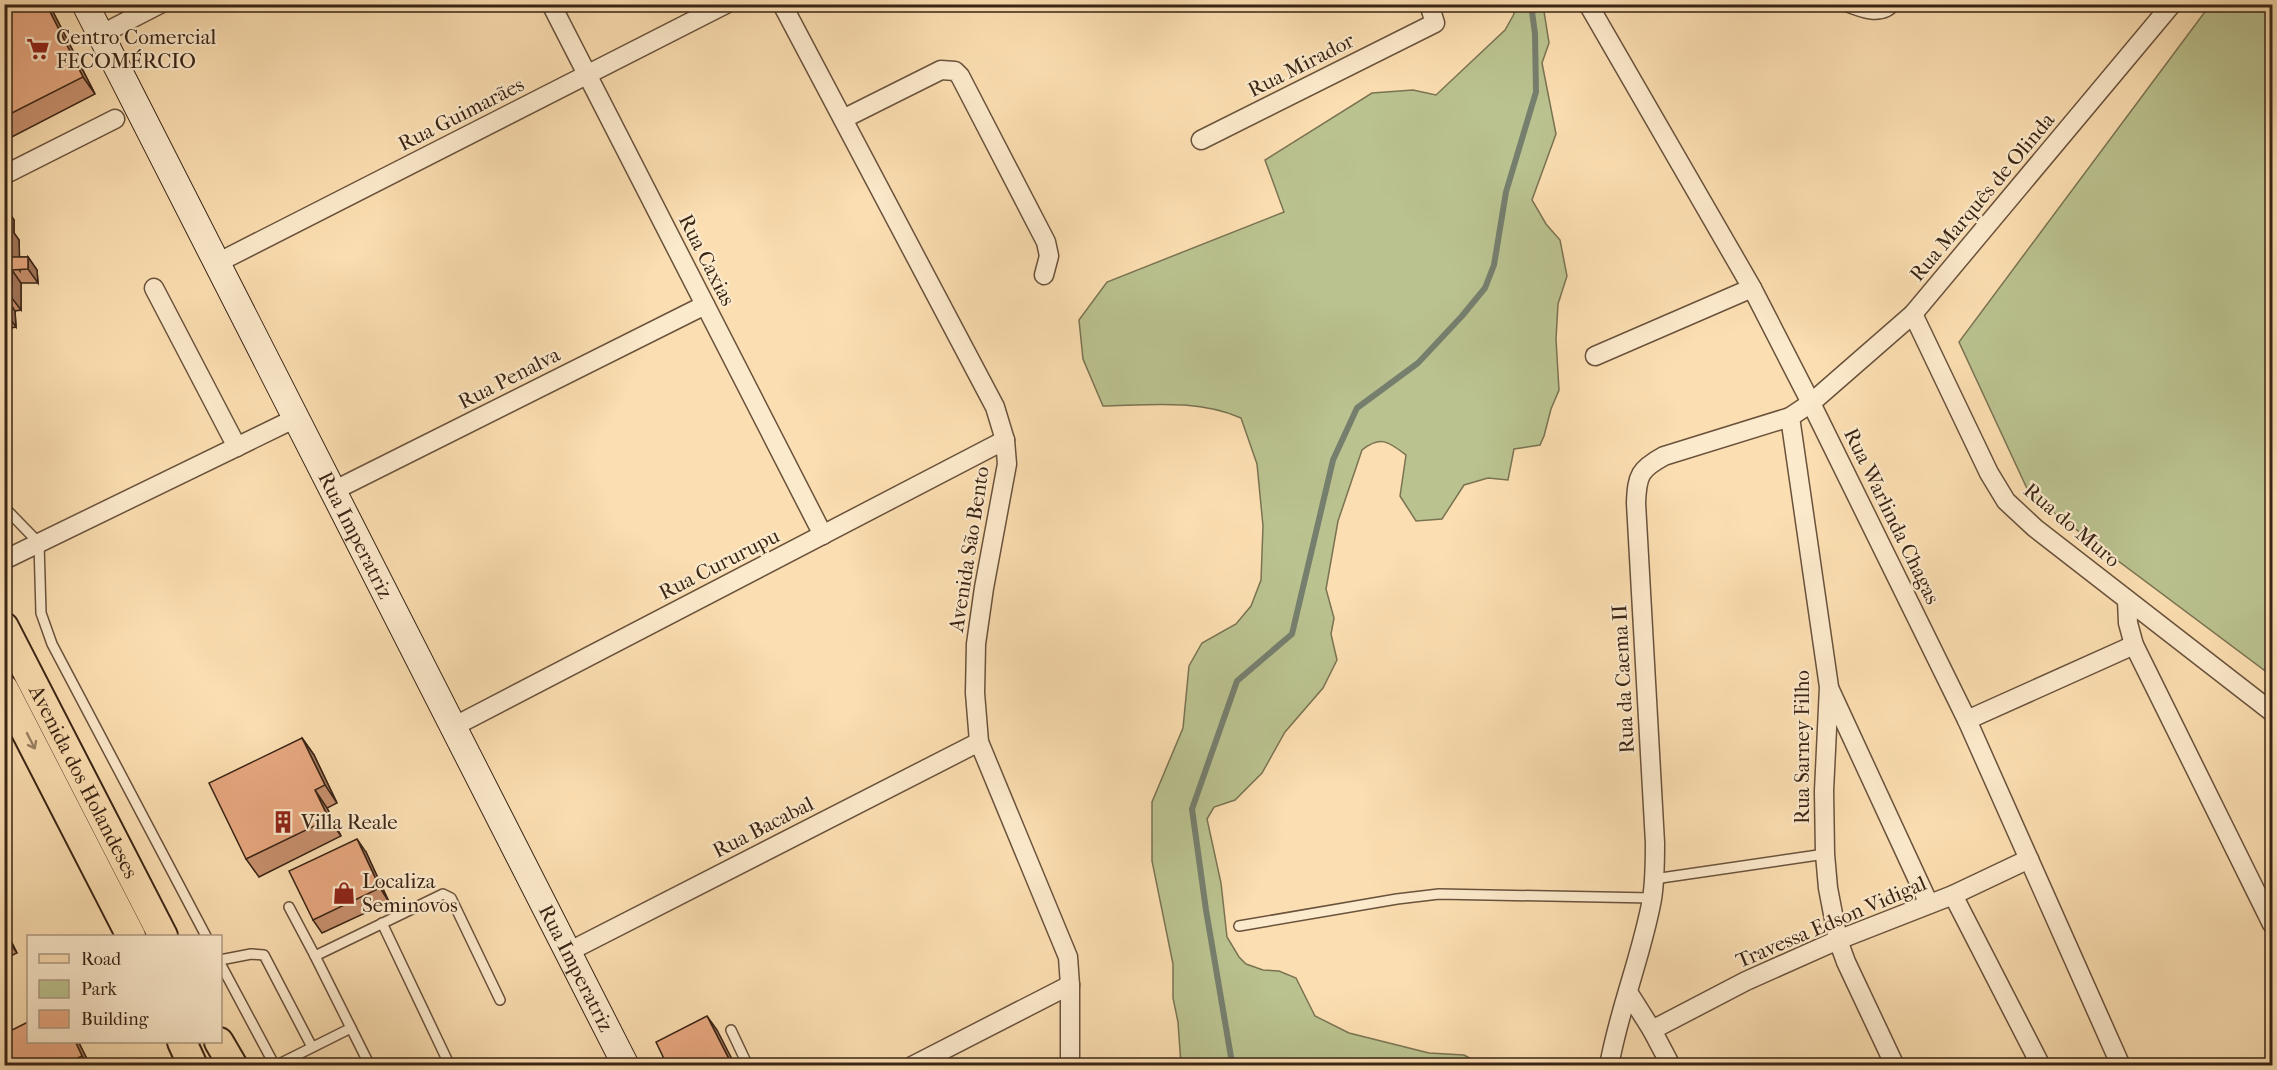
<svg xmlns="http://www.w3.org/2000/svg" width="2277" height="1070" viewBox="0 0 2277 1070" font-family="'IM FELL French Canon',serif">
<rect width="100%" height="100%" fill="#fbdeb1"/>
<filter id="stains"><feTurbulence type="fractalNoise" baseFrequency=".00333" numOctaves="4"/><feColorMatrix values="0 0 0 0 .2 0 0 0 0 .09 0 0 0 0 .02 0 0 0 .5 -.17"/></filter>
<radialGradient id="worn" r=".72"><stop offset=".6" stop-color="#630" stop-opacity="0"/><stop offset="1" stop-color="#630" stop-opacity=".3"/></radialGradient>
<g fill="#bac28f" stroke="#7a7352" stroke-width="1.5">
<path d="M1512,5H1543L1549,43L1542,63L1556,134L1532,200L1546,224L1560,240L1567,276L1558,304L1556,339L1559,390L1551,409L1544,436L1540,445L1514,449L1508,480L1488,478L1464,485L1442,519L1416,521L1400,496L1406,455C1389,442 1381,435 1362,450L1338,521L1326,589L1334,618L1331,634L1337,660L1323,688L1285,732L1262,773L1235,800L1214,807L1207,819L1221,883L1227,937L1239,957L1246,964L1263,970L1279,971L1296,978L1315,1016L1349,1033L1429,1053L1464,1055L1483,1065H1181L1178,1022L1173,998V964L1152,861V802L1183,728L1189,666L1202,643L1236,624L1251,606L1261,580L1263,526L1257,464L1241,418C1197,399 1150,405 1103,406L1083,359L1079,320L1107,282L1284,212L1265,160L1372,93L1413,90L1436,95L1505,30L1514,14Z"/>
<polygon points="2210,5 2272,5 2272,676 2030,495 1959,342"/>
</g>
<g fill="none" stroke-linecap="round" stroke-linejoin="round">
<polyline stroke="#767f6e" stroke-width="6" points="1235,1066 1231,1057 1206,910 1192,809 1237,681 1292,634 1333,460 1357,408 1418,363 1462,316 1485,288 1494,265 1506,192 1536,92 1535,34 1531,4"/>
<g stroke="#6a523c" stroke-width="12">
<g id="lane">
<path d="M1840,4C1857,11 1882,23 1896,4"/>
<polyline points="4,507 39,543 41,613 52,644 206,936"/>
<polyline points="1654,879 1825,854"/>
<polyline points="289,907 315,956"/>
<polyline points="382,923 450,1066"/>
<polyline points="1239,926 1397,899 1439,894 1652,898"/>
<polyline points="220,960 251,954 264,955 312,1047"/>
<polyline points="220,963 275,1066 351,1028 315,956 443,894 451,898 500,1000"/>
<polyline points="351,1028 370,1066"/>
<polyline points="731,1030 748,1066"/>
</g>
</g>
<g stroke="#6a523c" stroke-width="21">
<g id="street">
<polyline points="551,4 823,535"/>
<polyline points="782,4 995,407 1005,440 1007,464 984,588 976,644 975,693 979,742 1068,957 1070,985 1070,1066"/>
<polyline points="1588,4 1752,288 1811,403 1967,720 2121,1066"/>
<polyline points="100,35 160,4"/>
<polyline points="843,119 941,70 955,71 960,76 1046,242 1049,256 1044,275"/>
<polyline points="1201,140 1435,23 1429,4"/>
<polyline points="4,175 115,119"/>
<polyline points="217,263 726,4"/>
<polyline points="154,288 237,447"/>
<polyline points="1913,314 1989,473 2006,501 2035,528 2272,712"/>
<polyline points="1595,356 1752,288"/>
<polyline points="1790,417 1829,687 1824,791 1825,854 1828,888 1838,940 1846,962 1895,1066"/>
<polyline points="333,491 705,305"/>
<polyline points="4,560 296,418"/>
<polyline points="2127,600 2128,623 2134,645 2272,924"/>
<polyline points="1830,690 1929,904"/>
<polyline points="1967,720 2134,645"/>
<polyline points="453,727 1005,440"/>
<polyline points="1953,895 2041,1066"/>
<polyline points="568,952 979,742"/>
<polyline points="1628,992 1652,1030 1671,1066"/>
<polyline points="1652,1030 1746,981 1838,940 1953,895 2029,859"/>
<polyline points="912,1066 1070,985"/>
<path d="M1609,1066C1619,1009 1642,955 1652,899C1655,880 1655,861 1655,843L1636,503C1637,475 1640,469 1664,456L1790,417L1811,403L1913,314L2172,4"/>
</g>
</g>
<g stroke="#392415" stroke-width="28">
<g id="secondary">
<path id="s1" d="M85,4L626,1066"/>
</g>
</g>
<g stroke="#392415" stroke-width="32">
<g id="primary">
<path id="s2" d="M4,627L163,936"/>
<polyline points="4,689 131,936"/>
<polyline points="182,1042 193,1066"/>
<polyline points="219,1042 233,1066"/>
</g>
</g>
<use href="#lane" stroke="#fceacc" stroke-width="9"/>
<use href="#street" stroke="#fceacc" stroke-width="18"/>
<use href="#secondary" stroke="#fceacc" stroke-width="26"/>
<use href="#primary" stroke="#fbdeb1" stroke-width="28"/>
</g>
<g fill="#c8906e" stroke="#392415" stroke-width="1.5">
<polygon points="4,4 49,4 95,94 4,141"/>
<polygon points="4,206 14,220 14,233 19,240 19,257 28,257 37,270 38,283 21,283 21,310 15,311 16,327 4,329"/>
<polygon points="302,738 314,755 337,803 327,808 341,836 259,877 246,859"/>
<polygon points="366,852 389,902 322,933 313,920"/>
<polygon points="4,927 17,953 4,959"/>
<polygon points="28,1041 78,1041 90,1065 4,1065"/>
</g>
<g fill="#a2765a" stroke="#392415" stroke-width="1.5">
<polygon points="46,4 49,4 95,94 83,77"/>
<polygon points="5,206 14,220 14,233 19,240 20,271 10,257 5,227"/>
<polygon points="28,257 37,270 38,283 28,269"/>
<polygon points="12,270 21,283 21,310 11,297"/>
<polygon points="6,297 15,311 16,327 6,313"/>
<polygon points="302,738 314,755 337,803 325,785"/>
<polygon points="315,790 327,808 341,836 329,819"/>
<polygon points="357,839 366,852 389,902 380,888"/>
<polygon points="4,927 17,953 4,935"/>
<polygon points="707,1016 717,1030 735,1065 732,1065"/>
<polygon points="75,1041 78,1041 90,1065 88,1065 82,1056"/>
</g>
<g fill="#e8a880" stroke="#392415" stroke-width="1.5">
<polygon points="4,4 46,4 83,77 4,117"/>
<polygon points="4,206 5,227 10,226 10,257 28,257 28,269 12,270 11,297 6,297 6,313 4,313"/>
<polygon points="302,738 325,785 315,790 329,819 246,859 209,783"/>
<polygon points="357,839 380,888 313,920 289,871"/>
<polygon points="707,1016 732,1065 667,1065 656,1042"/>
<polygon points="28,1022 28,1041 75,1041 82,1056 63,1065 4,1065 4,1034"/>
</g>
<defs><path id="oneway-shaft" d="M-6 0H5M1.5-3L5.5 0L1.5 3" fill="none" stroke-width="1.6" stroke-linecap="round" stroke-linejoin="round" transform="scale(1.5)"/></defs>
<use stroke="#9a8163" href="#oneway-shaft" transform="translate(31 741) rotate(63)"/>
<defs>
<g id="supermarket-bare" transform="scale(1.8)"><path d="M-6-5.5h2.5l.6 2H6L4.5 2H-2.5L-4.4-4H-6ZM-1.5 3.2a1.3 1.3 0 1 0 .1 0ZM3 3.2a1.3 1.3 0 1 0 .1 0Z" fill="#8f2418" stroke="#fceacc" stroke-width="2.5" paint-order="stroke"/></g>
<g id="building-bare" transform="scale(1.8)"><path d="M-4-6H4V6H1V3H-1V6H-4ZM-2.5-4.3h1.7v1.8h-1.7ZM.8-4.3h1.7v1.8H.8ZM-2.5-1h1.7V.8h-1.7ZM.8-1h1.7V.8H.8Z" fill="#8f2418" stroke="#fceacc" stroke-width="2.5" paint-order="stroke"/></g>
<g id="shop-bare" transform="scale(1.8)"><path d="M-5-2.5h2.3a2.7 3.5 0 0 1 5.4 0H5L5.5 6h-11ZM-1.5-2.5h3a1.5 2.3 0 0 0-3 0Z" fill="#8f2418" stroke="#fceacc" stroke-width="2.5" paint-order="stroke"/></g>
</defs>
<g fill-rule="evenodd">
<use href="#supermarket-bare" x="38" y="49"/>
<use href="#building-bare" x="283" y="822"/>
<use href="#shop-bare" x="344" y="893"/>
</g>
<g text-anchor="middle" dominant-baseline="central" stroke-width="4.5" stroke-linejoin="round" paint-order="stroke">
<g font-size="21" fill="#392415" stroke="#fceacc" text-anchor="start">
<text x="56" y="37">Centro Comercial<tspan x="56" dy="24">FECOMÉRCIO</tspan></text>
<text x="301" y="822">Villa Reale</text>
<text x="362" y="881">Localiza<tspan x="362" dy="24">Seminovos</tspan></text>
</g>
<g font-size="21" fill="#392415" stroke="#fceacc">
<text transform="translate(1301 65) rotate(-27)">Rua Mirador</text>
<text transform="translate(461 114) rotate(-27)">Rua Guimarães</text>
<text transform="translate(1982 197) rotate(-50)">Rua Marquês de Olinda</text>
<text transform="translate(707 260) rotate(63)">Rua Caxias</text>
<text transform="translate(509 378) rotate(-27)">Rua Penalva</text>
<text transform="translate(1892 516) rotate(64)">Rua Warlinda Chagas</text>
<text transform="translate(2072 525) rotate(40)">Rua do Muro</text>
<text stroke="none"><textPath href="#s1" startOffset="596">Rua Imperatriz</textPath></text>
<text transform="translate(969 549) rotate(-81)">Avenida São Bento</text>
<text transform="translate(719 564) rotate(-27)">Rua Cururupu</text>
<text transform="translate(1623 679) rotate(-93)">Rua da Caema II</text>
<text transform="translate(1802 747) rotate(-90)">Rua Sarney Filho</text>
<text stroke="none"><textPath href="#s2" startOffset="174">Avenida dos Holandeses</textPath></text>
<text transform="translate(763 827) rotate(-27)">Rua Bacabal</text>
<text transform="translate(1831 922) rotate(-23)">Travessa Edson Vidigal</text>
<text stroke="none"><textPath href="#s1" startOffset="1082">Rua Imperatriz</textPath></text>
</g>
</g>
<rect width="2277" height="1070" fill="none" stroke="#fbdeb1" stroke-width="24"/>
<rect x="6" y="6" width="2265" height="1058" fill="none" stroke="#392415" stroke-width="3"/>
<rect x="12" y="12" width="2253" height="1046" fill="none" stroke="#392415" stroke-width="1.5"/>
<rect x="27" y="935" width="195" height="108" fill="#fceacc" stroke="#ae9b83" stroke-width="1.5"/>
<rect x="39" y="954" width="30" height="9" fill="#fbdeb1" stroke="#ae9b83" stroke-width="1.5"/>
<text x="81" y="965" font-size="18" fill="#392415">Road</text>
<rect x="39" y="980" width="30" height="18" fill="#bac28f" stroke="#ae9b83" stroke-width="1.5"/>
<text x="81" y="995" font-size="18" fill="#392415">Park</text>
<rect x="39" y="1010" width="30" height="18" fill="#e8a880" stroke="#ae9b83" stroke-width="1.5"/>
<text x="81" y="1025" font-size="18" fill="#392415">Building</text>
<rect width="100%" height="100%" filter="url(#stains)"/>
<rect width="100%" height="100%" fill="url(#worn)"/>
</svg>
